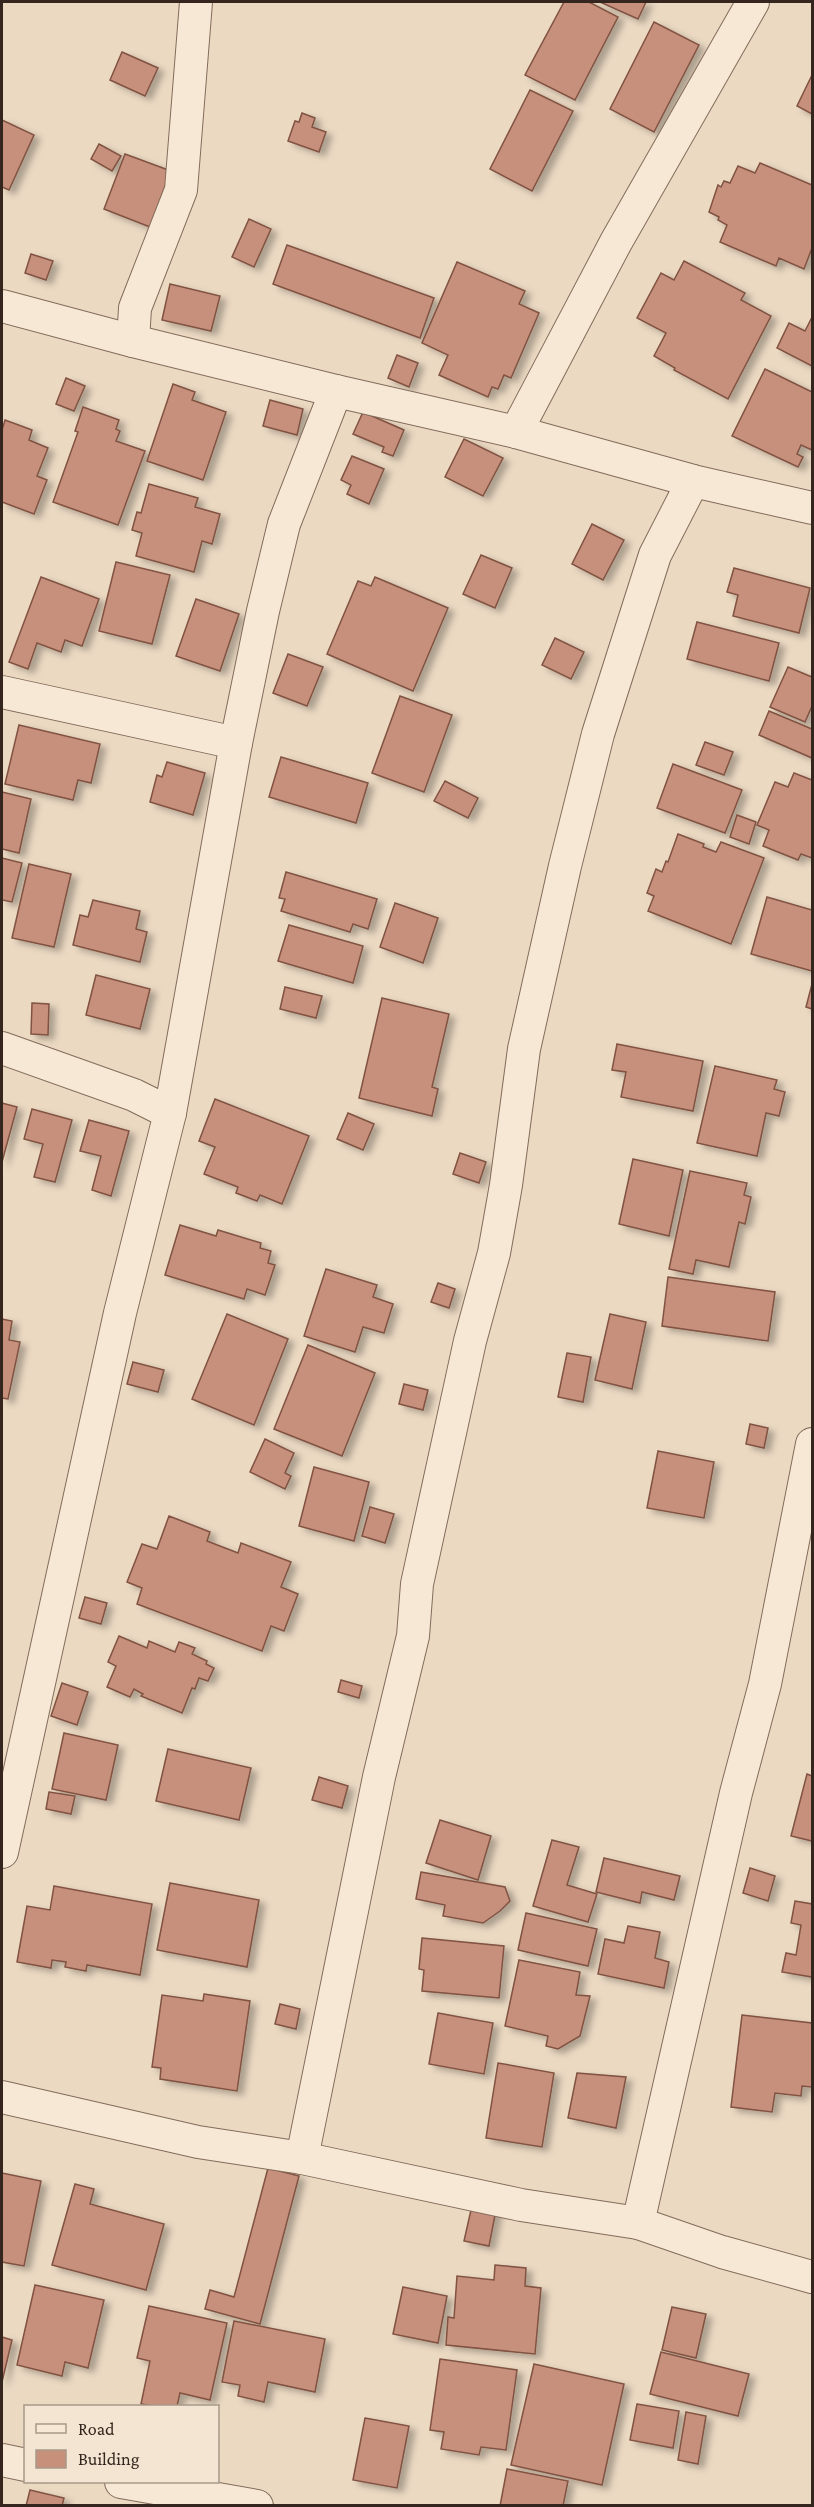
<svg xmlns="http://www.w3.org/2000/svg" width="814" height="2507" viewBox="0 0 814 2507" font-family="'Crimson Pro',serif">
<defs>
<filter id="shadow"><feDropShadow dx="6" dy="4" stdDeviation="3" flood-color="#0004"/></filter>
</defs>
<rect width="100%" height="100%" fill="#ebd9c2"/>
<g fill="#c7907b" stroke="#815242" stroke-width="1.5" filter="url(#shadow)">
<polygon points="564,2 589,2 618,17 575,100 525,75"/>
<polygon points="600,2 646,2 638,19"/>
<polygon points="654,22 699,45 654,132 610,109"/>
<polygon points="122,52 158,68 145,96 110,80"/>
<polygon points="812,75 812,114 797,106"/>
<polygon points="530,90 573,111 532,191 490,169"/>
<polygon points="302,113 315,118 312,127 326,132 319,152 288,141 295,121 299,122"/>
<polygon points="2,120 34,135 9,190 2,187"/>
<polygon points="99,144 121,156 112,171 91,159"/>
<polygon points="125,154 171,171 150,227 104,209"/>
<polygon points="760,163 812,185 812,248 804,269 779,258 776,266 720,242 727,225 718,220 719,217 709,212 718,185 721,187 724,181 730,183 738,166 755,173"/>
<polygon points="249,219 271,229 254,267 232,257"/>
<polygon points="287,245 434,298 420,338 273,284"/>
<polygon points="31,254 53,261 46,280 25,273"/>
<polygon points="684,261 745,293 741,300 771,316 728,399 674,370 675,368 654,356 666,333 637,318 661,273 674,280"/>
<polygon points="457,262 525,291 519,304 539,313 511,378 504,375 498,389 492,387 488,397 439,375 448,355 422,343"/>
<polygon points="170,284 220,296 211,331 162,320"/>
<polygon points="812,317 812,366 777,348 789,323 805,331"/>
<polygon points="397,355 418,363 409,387 388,378"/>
<polygon points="765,369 812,392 812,450 801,445 797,454 803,457 798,467 732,436"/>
<polygon points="66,378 85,386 74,411 56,404"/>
<polygon points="173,384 195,392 192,400 226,412 203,480 147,461"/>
<polygon points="270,400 303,409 297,435 263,426"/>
<polygon points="83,407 119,420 116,429 120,431 116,441 145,451 118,525 53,502 78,432 75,431"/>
<polygon points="363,412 404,430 393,456 382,452 384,447 353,434"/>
<polygon points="5,420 32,430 29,440 48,448 37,476 47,480 34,514 2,502 2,430"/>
<polygon points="464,439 503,458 483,496 445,477"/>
<polygon points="352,456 384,469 369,504 347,494 351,485 341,480"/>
<polygon points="149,484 198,498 195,507 220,514 212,544 202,541 194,572 136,556 142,533 132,530 137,512 141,513"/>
<polygon points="592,524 624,540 603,580 572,564"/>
<polygon points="481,555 512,568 495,608 463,594"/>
<polygon points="116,562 170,575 152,644 99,631"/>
<polygon points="734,568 810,588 799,633 733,616 738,595 727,592"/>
<polygon points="41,577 99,599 82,646 65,640 61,652 37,643 28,669 9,662"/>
<polygon points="375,577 448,608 413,691 327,654 358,581 371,586"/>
<polygon points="196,599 239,614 220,671 176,656"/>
<polygon points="697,622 779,643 769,681 687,659"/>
<polygon points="555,638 584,652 571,679 542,665"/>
<polygon points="288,654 323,667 307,706 273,693"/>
<polygon points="788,667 812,677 812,706 805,722 770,707"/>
<polygon points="400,696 452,715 424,792 372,773"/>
<polygon points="769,711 812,729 812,758 759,735"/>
<polygon points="19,725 100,744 91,783 78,780 73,800 5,784"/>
<polygon points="705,742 733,752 724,775 696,765"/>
<polygon points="281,757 368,783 356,823 269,797"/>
<polygon points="167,762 205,773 193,815 150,802 157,775 162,777"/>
<polygon points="673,764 742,790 725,833 657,808"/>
<polygon points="794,773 812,780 812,858 801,854 798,860 763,846 769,830 757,825 775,782 788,787"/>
<polygon points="445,781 478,798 468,818 434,801"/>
<polygon points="2,792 31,799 19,853 2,849"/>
<polygon points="737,815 756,822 749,844 730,837"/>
<polygon points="678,834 704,844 703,847 716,852 721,842 764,858 731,944 648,911 654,896 647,893 656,869 662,872 666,861 668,862"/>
<polygon points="2,858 22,863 12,902 2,900"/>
<polygon points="29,864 71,874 54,947 12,938"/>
<polygon points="286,872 377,899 368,929 353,924 350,932 281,911 285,899 279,898"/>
<polygon points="767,897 812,910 812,971 751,954"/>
<polygon points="93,900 140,911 136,929 147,932 140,962 73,945 80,915 88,917"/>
<polygon points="395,903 438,918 423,963 380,947"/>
<polygon points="289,925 363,946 353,983 278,961"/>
<polygon points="96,975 150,989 140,1029 86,1015"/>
<polygon points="812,984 812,1009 806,1007"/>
<polygon points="285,987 322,996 316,1018 280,1009"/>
<polygon points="382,998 449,1014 432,1087 438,1089 432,1116 359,1098"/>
<polygon points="32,1003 49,1004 48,1035 31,1034"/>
<polygon points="617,1044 703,1061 693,1111 621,1097 626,1072 612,1070"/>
<polygon points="715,1066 777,1080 774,1089 785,1092 779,1116 766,1113 757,1156 697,1143"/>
<polygon points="215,1099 309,1136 282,1204 260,1195 257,1201 236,1193 238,1187 204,1174 215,1147 199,1141"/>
<polygon points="2,1103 17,1107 2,1162"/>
<polygon points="32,1109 72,1120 55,1182 34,1177 43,1144 24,1139"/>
<polygon points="348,1113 374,1124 363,1150 337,1139"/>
<polygon points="89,1120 129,1131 111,1196 92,1190 101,1156 80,1151"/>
<polygon points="460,1153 486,1162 479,1183 453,1174"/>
<polygon points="633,1159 683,1170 669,1236 619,1224"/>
<polygon points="690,1171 747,1183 744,1195 751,1197 745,1224 739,1222 729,1267 696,1260 693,1274 669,1269"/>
<polygon points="180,1225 216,1236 218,1230 261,1243 260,1248 271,1251 268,1263 275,1265 265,1295 247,1289 244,1299 165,1275"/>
<polygon points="326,1269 377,1285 373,1297 393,1304 384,1333 363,1327 355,1352 304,1336"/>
<polygon points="668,1277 775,1292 768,1341 662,1326"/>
<polygon points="438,1283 455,1289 449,1308 431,1302"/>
<polygon points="227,1314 288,1339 254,1425 192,1399"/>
<polygon points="610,1314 646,1322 632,1389 595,1380"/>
<polygon points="2,1319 12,1321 9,1340 20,1342 8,1399 2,1398"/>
<polygon points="308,1345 375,1373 342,1456 274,1429"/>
<polygon points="567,1353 591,1357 583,1402 558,1397"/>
<polygon points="133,1362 164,1370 158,1392 127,1384"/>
<polygon points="404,1384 428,1390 423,1410 399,1404"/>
<polygon points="750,1424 768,1428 764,1448 746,1444"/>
<polygon points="265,1439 294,1453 285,1473 291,1476 285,1489 250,1472"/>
<polygon points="658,1451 714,1462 704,1518 647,1508"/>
<polygon points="314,1467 369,1482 354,1541 299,1526"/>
<polygon points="370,1507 394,1514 385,1543 362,1536"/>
<polygon points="169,1516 210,1532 207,1541 238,1553 241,1543 291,1562 281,1587 298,1594 284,1631 271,1626 262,1651 137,1604 142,1588 127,1582 142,1544 157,1549"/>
<polygon points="85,1597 107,1603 101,1624 79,1618"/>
<polygon points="119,1636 147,1648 149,1641 175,1652 179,1642 195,1648 192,1654 207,1661 206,1664 214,1668 208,1681 199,1678 195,1689 192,1688 182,1713 141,1696 143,1694 134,1689 130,1697 107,1687 116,1666 108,1662"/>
<polygon points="341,1680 362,1686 359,1698 338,1692"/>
<polygon points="62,1683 88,1692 77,1725 51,1716"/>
<polygon points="64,1733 118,1745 106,1800 52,1789"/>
<polygon points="168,1749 251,1768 239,1820 156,1801"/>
<polygon points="807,1774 812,1776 812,1841 791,1836"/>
<polygon points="319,1777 348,1786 342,1808 312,1800"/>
<polygon points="49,1792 75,1796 71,1814 46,1809"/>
<polygon points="440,1820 491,1836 478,1880 426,1863"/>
<polygon points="552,1840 579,1847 567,1885 597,1894 588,1922 533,1906"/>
<polygon points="604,1858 680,1876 674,1900 642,1892 640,1903 596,1892"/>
<polygon points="750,1868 775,1876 768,1901 743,1893"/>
<polygon points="421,1872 505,1887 510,1901 500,1911 483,1923 443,1916 445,1905 416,1899"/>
<polygon points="170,1883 259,1900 247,1967 157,1950"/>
<polygon points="54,1886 152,1904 140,1975 87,1965 86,1971 65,1967 66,1962 52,1960 51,1968 17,1962 27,1906 50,1910"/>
<polygon points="795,1901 812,1904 812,1977 782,1972 786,1953 796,1955 801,1925 791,1923"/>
<polygon points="526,1913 597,1929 588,1966 518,1950"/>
<polygon points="628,1926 660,1932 655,1958 669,1962 664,1988 598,1974 605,1939 624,1943"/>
<polygon points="422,1938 504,1946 499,1998 422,1991 424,1970 419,1969"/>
<polygon points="519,1960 580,1972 576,1995 590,1996 580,2036 558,2049 546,2046 548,2036 505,2026"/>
<polygon points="204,1994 250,2001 237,2091 160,2079 161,2068 152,2067 162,1995 203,2001"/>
<polygon points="280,2004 300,2009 296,2029 275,2024"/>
<polygon points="438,2013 493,2023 484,2074 429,2064"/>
<polygon points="742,2015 812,2023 812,2087 802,2086 801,2096 775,2093 772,2112 731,2107"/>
<polygon points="498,2063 554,2073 542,2147 486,2138"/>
<polygon points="577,2073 626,2077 616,2128 568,2118"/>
<polygon points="268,2168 299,2176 260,2324 205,2309 210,2290 234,2297"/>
<polygon points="2,2173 41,2181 24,2266 2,2262"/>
<polygon points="75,2184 94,2189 90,2204 164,2224 146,2290 52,2265"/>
<polygon points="473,2201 497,2205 489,2246 464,2241"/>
<polygon points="495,2265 526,2268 525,2286 541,2288 535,2354 446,2345 448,2317 454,2318 457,2276 494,2280"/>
<polygon points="35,2285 104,2300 88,2368 65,2362 62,2376 17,2365"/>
<polygon points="403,2287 447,2296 438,2343 393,2334"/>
<polygon points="149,2306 227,2323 210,2400 180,2393 177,2406 154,2406 141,2404 150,2361 137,2358"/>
<polygon points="672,2307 706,2314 696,2358 662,2350"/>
<polygon points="234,2321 325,2339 315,2392 268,2382 264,2402 238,2396 240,2385 222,2382"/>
<polygon points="2,2337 12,2340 2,2382"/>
<polygon points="661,2352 749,2374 738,2416 650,2394"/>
<polygon points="440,2359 517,2370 506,2450 481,2447 479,2455 441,2449 444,2432 430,2430"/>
<polygon points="534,2364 624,2384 602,2485 511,2465"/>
<polygon points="637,2404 679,2411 673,2448 630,2440"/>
<polygon points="686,2412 706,2416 698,2464 678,2460"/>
<polygon points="365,2418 409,2426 397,2488 353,2480"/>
<polygon points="507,2469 568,2481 563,2506 500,2506"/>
<polygon points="30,2490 64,2498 62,2506 26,2506"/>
</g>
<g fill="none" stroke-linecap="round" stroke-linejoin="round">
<g stroke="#846b5b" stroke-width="34">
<g id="street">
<polyline points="2,306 133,341 336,391 516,432 693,481 812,508"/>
<polyline points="133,341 135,308 181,190 196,2"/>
<polyline points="516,432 616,242 753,2"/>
<polyline points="2,692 236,743"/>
<polyline points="2,1048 134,1095 170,1113"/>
<polyline points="2,1852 120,1313 170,1113 236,743 263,611 284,524 336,391"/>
<polyline points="2,2097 198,2142 302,2158 521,2205 638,2223 722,2252 812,2277"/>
<polyline points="302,2158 379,1777 413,1636 417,1584 470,1341 494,1253 506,1185 524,1049 565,866 598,734 655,555 693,481"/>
<polyline points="638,2223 736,1793 765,1684 812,1444"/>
<polyline points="2,2460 26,2465"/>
<polyline points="121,2482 257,2506"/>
</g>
</g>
<use href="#street" stroke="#f6e8d5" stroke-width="32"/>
</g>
<rect width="814" height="2507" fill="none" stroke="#34261e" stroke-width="6"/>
<rect x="24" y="2405" width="195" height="78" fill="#f3e5d1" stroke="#a79989" stroke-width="1.5"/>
<rect x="36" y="2424" width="30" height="9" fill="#f6e8d5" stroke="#a79989" stroke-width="1.5"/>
<text x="78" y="2435" font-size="18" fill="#34261e">Road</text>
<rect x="36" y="2450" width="30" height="18" fill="#c7907b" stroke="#a79989" stroke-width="1.5"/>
<text x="78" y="2465" font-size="18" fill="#34261e">Building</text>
</svg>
